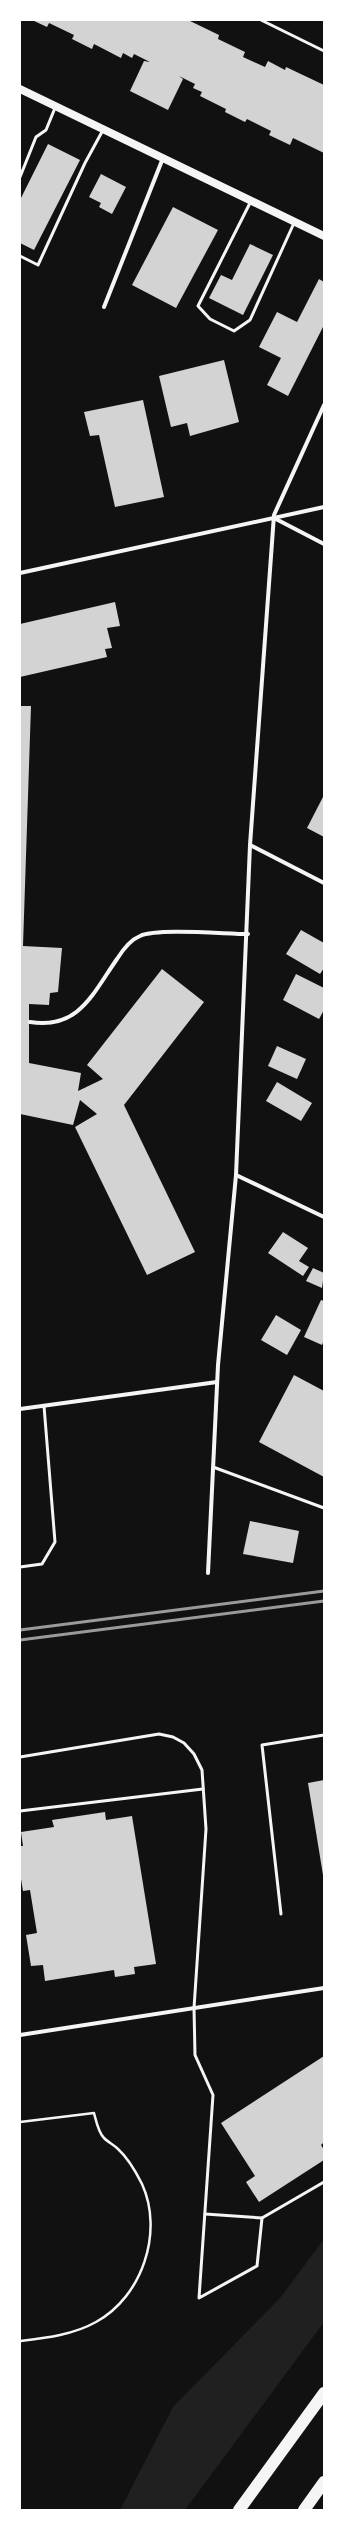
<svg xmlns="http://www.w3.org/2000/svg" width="344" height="2530" viewBox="0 0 344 2530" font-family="Helvetica,sans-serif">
<rect width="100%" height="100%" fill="#111"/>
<polygon fill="#202020" points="324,2239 324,2322 185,2510 120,2510 173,2407 280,2298"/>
<g fill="#d3d3d3">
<polygon points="32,20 188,20 219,35 218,39 245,52 243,57 265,67 268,61 285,70 286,67 324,85 324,153 293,138 290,145 269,135 271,131 247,119 245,122 225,112 226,109 200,96 202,92 193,88 195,84 179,76 183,79 168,110 130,91 144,61 150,62 134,54 132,58 123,53 121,58 94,44 92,49 72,39 74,35 49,23 47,27"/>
<polygon points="48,144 80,160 34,250 20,243 20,200"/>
<polygon points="101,174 126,187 112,214 99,207 101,203 89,197"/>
<polygon points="173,207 218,230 176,308 132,285"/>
<polygon points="250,244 273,255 243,315 209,298 221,275 232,280"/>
<polygon points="319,279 324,282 324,325 288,396 267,385 281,358 259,347 277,312 297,322"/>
<polygon points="224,360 239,422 190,436 187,423 171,427 159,376"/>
<polygon points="143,400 164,497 115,507 99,435 90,436 84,412"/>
<polygon points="115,602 120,626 107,628 112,648 105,649 107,657 20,677 20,624"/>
<polygon points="20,706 31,706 23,946 62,948 58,992 50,993 49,1005 29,1004 29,1063 81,1073 78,1091 103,1079 87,1065 162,969 204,1002 124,1105 195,1252 147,1275 75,1127 97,1114 80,1100 73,1125 20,1114"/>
<polygon points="324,795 324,837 307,828"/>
<polygon points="301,930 324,943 324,968 320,974 286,954"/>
<polygon points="296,974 324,988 324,1010 319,1019 283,1000"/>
<polygon points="277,1046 306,1059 297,1079 268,1066"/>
<polygon points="277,1082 312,1103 301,1121 266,1101"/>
<polygon points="283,1232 308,1248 299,1261 309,1267 303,1276 268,1253"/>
<polygon points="313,1268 324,1273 322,1288 306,1281"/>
<polygon points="321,1300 324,1301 324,1340 322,1345 304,1337"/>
<polygon points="276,1315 301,1330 287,1355 261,1340"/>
<polygon points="294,1375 324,1391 324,1477 259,1442"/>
<polygon points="250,1521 299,1531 293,1563 243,1554"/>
<polygon points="324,1780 324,1875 323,1875 308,1783"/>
<polygon points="105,1812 106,1820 132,1816 156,1964 134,1967 135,1974 115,1977 114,1970 45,1981 43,1965 31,1966 26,1935 37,1933 30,1890 23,1891 20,1873 20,1846 23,1846 21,1832 54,1827 52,1820"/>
<polygon points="324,2056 324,2142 321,2145 324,2150 324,2160 259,2202 246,2182 255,2176 221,2123"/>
</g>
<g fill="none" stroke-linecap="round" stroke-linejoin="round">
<path stroke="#f5f5f5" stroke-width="2.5" d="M20,2122L94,2113C96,2120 98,2132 104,2138C108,2142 114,2145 118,2149C128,2158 136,2172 142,2184C164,2232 142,2297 96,2322C73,2335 45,2338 20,2341"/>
<g stroke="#f5f5f5" stroke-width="3">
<polyline points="261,20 324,51"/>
<polyline points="20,177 36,137 46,130 55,108"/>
<polyline points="251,201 198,306 210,319 234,331 250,320 294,223"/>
<polyline points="20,256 38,265 85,163 103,130"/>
<polyline points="213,1467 324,1508"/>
<polyline points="20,1567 42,1564 55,1542 44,1406"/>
<polyline points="20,1757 159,1734 173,1737 184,1743 194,1754 202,1770 206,1829 194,2008 195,2055 213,2095 199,2298 257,2266 262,2218"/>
<polyline points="20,1811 203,1789"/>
<polyline points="281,1914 262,1745 324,1735"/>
<polyline points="205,2214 262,2218 324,2182"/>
</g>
<g stroke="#f5f5f5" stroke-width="4">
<polyline points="104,307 163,158"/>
<polyline points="274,518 324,544"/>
<polyline points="20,573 324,507"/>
<polyline points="250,845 324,883"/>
<path d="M30,1022C79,1030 93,993 117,959C122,951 130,940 140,936C158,928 225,934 248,934"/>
<polyline points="236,1175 324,1217"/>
<polyline points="20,1409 217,1382"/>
<polyline points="208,1573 218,1365 236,1175 250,845 274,515 324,405"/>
<polyline points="20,2035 324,1988"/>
</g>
<polyline stroke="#f5f5f5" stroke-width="8" points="20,89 324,236"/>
<g stroke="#f5f5f5" stroke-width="12">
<polyline points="239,2510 324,2393"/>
<polyline points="304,2510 324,2482"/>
</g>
<g stroke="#9a9a9a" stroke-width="3">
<polyline points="20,1630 324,1591"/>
<polyline points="20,1640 324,1601"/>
</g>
</g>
<rect width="344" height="2530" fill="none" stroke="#ffffff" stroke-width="42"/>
</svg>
